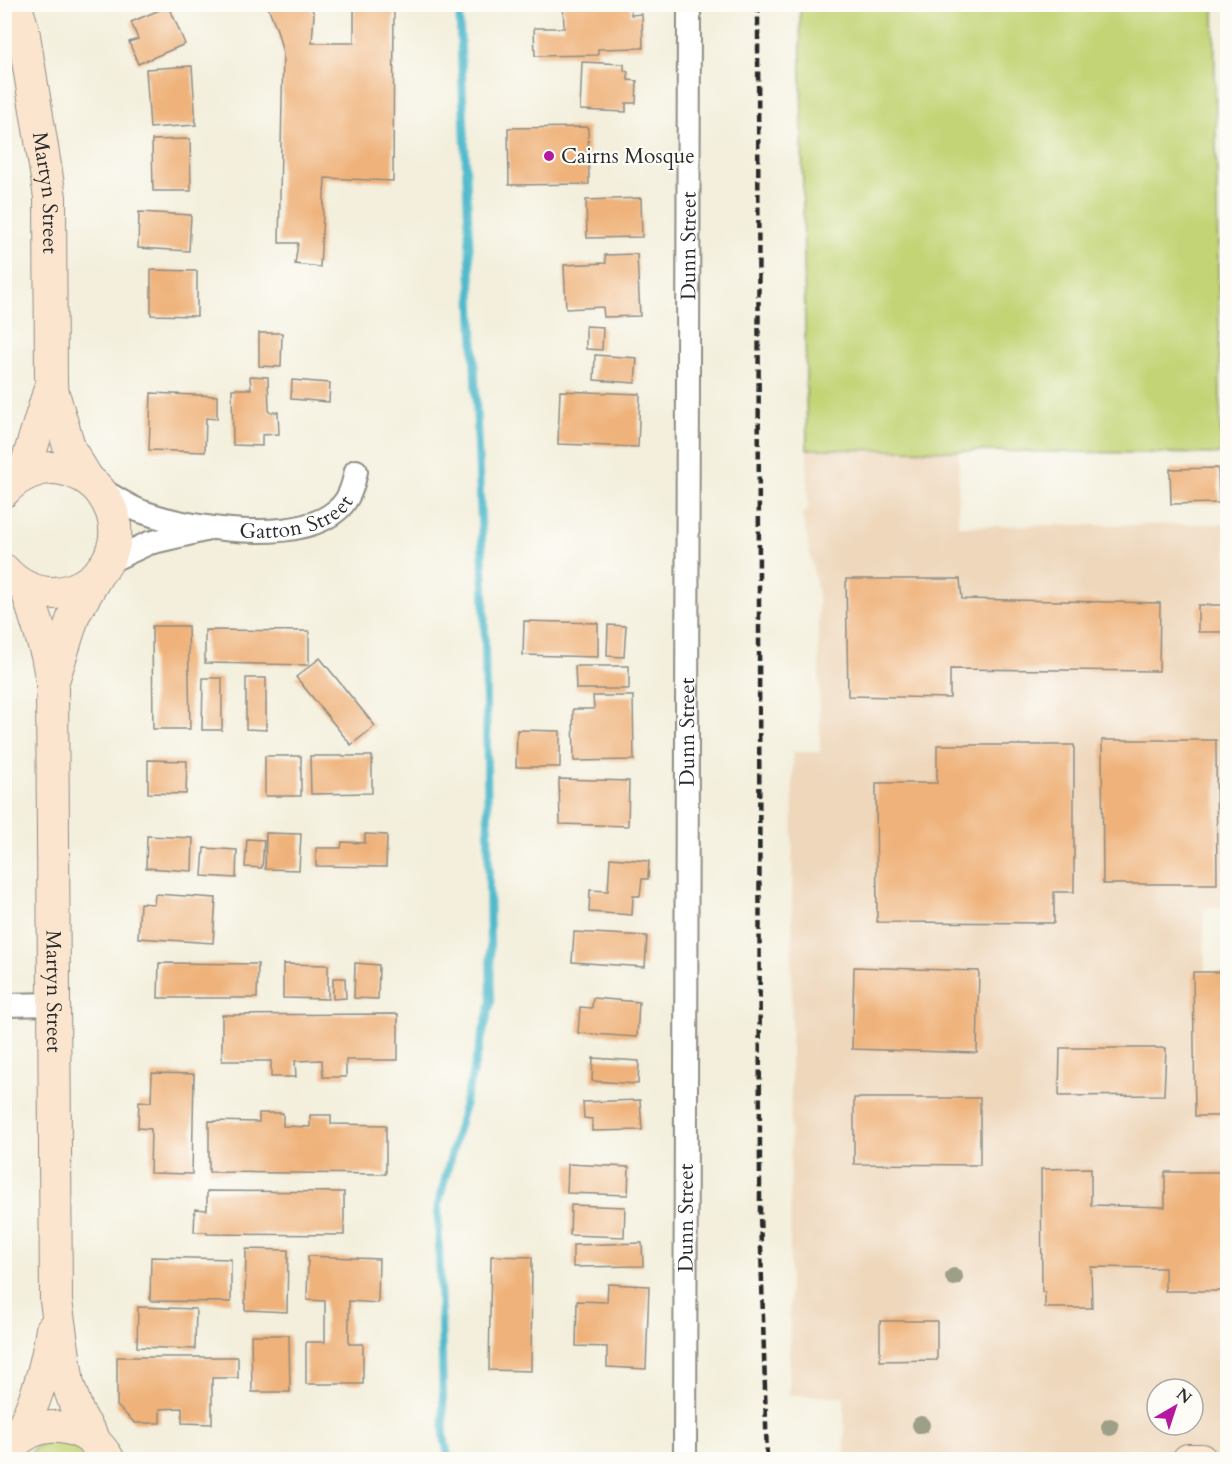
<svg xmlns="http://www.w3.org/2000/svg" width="1232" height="1464" viewBox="0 0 1232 1464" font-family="Cardo,serif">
<rect width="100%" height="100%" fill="#fdfcf7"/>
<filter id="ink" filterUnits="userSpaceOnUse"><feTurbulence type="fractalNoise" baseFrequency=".0167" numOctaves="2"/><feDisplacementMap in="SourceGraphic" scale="12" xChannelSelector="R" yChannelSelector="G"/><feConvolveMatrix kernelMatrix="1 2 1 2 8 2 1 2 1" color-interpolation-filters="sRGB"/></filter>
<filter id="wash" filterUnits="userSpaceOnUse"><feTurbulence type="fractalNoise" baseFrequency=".008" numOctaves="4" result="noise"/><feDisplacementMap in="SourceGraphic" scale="24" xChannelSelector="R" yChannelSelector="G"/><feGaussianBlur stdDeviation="1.35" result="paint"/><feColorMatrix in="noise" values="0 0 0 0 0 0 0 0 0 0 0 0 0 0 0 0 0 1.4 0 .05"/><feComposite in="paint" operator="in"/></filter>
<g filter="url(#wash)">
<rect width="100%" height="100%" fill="#f3efdc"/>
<path fill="#eed7bb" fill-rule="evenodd" d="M807,449L959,451L958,526L1227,524V907L1204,908L1205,972H1228L1227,1459H845L844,1397L789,1395L793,752H820L818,594L802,514L808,511ZM1157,1389H1193V1425H1157Z"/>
<g fill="#c2d476" stroke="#768050" stroke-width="1.5">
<polygon points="800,5 1214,5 1221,454 807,449"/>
<polygon points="47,1442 75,1443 94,1460 22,1460 34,1448"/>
</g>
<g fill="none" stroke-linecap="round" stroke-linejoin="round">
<polyline stroke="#4fbacc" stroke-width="8" points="449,1460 444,1437 438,1206 491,1002 484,588 459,4"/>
</g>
<g id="blocks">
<g fill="#efb27a">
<polygon points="267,4 310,4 314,14 312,43 354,43 354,4 394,4 393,181 325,178 320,267 295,264 298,243 279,243 283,53 277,30"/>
<polygon points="563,4 631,4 631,15 642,14 643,48 598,49 598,55 535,56 534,28 564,28"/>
<polygon points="169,6 185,44 138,64 129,42 138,39 131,22"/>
<polygon points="582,62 624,64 624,71 628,72 628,80 637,81 636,103 626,103 626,112 580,110"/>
<polygon points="192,66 196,125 150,128 146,69"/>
<polygon points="588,127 589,184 509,185 508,128"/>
<polygon points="190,139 191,191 153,191 152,140"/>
<polygon points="641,198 642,237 587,238 586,200"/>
<polygon points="139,212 191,215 189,251 138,248"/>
<polygon points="637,254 640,316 604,317 603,307 566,309 564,265 606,263 605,255"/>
<polygon points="151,270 197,271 197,316 151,315"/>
<polygon points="586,326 603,327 602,350 586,349"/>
<polygon points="259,333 282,333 281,367 259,366"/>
<polygon points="595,355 637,358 635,383 594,380"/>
<polygon points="250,376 268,377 269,412 278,412 279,434 262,435 262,446 233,445 232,389 251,389"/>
<polygon points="292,380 330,383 329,402 291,399"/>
<polygon points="560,391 640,394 638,447 558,444"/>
<polygon points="151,393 217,396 217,419 206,418 205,452 149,450"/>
<polygon points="1218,468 1219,503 1171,504 1170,469"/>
<polygon points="846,579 960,579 962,599 1160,603 1159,671 950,669 950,698 848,696"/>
<rect x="1198" y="605" width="30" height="27"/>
<polygon points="524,621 598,623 598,657 523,655"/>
<polygon points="608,625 626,626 624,657 607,656"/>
<polygon points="152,626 188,626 190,729 153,729"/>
<polygon points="205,630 309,631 309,665 205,663"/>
<polygon points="320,658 375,726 351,745 296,677"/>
<polygon points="575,666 629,666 629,689 576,689"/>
<polygon points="203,678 222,678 222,730 202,730"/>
<polygon points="246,678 266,678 266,730 246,729"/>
<polygon points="593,696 633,696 634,760 574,761 573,709 594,709"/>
<polygon points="517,730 560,731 560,767 516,767"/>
<polygon points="1102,740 1216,740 1217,884 1103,884"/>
<polygon points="937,745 1074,745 1074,892 1054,892 1054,923 877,922 876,783 937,783"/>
<rect x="265" y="756" width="36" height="40"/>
<polygon points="310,756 372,756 372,793 311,794"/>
<polygon points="148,760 187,761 186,794 148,793"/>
<polygon points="559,779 629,781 628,826 560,824"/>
<polygon points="266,833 301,834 299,870 265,869"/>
<polygon points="365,834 387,835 386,867 316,866 316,848 341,848 342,842 365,843"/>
<polygon points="147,836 193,838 192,871 146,868"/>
<polygon points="247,839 264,840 262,868 245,867"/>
<polygon points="204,848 237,850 236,878 202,876"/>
<polygon points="610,858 649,861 648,879 642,879 640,896 633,896 632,915 589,912 590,890 608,891"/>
<polygon points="155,894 216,898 213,943 138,938 140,903 154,904"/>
<polygon points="574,932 647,936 645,967 572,962"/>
<polygon points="159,963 258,964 257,998 158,998"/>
<polygon points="355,963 379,965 378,999 354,998"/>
<polygon points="283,964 328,965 328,999 283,998"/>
<polygon points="854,967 979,971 977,1053 852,1049"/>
<polygon points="1193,972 1228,972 1228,1116 1195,1116"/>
<polygon points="333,978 345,978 346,998 333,999"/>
<polygon points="593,998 639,1002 637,1037 578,1033 580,1007 592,1008"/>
<polygon points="398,1014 398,1060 346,1060 346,1077 323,1077 322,1060 295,1061 296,1077 271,1077 271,1061 222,1061 222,1015"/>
<polygon points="1060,1048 1166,1048 1164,1095 1059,1096"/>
<polygon points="593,1058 639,1061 638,1084 592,1081"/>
<polygon points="152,1073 194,1074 192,1174 150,1173 151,1129 138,1128 139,1101 151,1102"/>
<polygon points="854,1098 980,1098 980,1165 854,1164"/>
<polygon points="640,1100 642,1130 592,1131 592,1119 584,1118 583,1102"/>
<polygon points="259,1113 283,1113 283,1126 310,1127 310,1115 331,1115 331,1124 386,1125 386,1174 209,1172 209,1121 259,1122"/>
<polygon points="568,1164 629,1167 628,1195 567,1193"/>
<polygon points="1091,1168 1091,1205 1165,1207 1165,1172 1228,1172 1228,1291 1165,1291 1165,1268 1091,1267 1092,1308 1045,1308 1045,1292 1042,1292 1041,1169"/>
<polygon points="207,1191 344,1192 344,1235 207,1234 207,1232 194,1232 195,1209 207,1210"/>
<polygon points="571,1205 625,1207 624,1237 570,1235"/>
<polygon points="642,1243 643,1266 573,1267 573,1245"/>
<polygon points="246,1249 288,1250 287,1312 245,1310"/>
<polygon points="308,1256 379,1259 378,1303 349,1301 349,1344 363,1344 363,1384 306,1384 306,1342 325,1342 325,1301 307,1300"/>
<polygon points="491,1256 532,1257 531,1371 489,1370"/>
<polygon points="151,1257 231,1259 231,1302 150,1301"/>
<polygon points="608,1284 649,1286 646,1369 607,1367 607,1347 576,1346 577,1301 607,1302"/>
<polygon points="138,1307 196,1309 195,1349 137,1347"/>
<polygon points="880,1321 937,1321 937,1360 880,1361"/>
<polygon points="251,1335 289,1335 290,1392 252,1392"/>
<polygon points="117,1357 238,1357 238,1378 212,1378 212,1424 182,1423 182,1408 160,1409 160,1423 135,1423 117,1406"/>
</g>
</g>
</g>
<g filter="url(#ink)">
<use href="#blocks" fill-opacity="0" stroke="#8f8d84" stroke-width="1.5"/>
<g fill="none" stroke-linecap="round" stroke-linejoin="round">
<g stroke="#8f8d84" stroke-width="26">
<g id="street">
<path id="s1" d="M99,488C113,496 128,507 143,512C190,529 295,545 336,511C349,501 353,486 356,471"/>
<polyline points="108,562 149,543 205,530"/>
<polyline points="4,1005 55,1004"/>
<path id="s2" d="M685,1460L689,4"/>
</g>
</g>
<g stroke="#8f8d84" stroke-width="34">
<g id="secondary">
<path id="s3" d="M15,4L23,29L50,197L51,385L23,476"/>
<polyline points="51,386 70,450 87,478"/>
<path d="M4,491C18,475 41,465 62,469C79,473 93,480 103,495C148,561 58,630 4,570"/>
<path id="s4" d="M26,587L47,655L52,682L56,1301L68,1384L78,1413L95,1441"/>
<polyline points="53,681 74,614 96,577"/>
<path d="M16,1441C35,1404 46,1371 52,1329"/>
<path d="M10,1448C39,1415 88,1422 109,1460"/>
<polyline points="1188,1460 1201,1460"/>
</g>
</g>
<use href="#street" stroke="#fff" stroke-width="22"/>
<use href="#secondary" stroke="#fbe5cf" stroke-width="32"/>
<polyline stroke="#2b2b2b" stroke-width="4.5" stroke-dasharray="9 4.5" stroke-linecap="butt" points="758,4 760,1212 767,1460"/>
</g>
<g fill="#9e9f87">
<circle cx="954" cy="1277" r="9"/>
<circle cx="921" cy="1425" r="9"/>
<circle cx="1110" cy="1427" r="9"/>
</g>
</g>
<circle fill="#b5179e" stroke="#fdfcf7" stroke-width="2" cx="549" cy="156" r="6"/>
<g text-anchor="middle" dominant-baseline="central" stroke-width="4.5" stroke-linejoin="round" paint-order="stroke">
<g font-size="21" fill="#2b2b2b" stroke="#fdfcf7" text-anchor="start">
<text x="561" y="156">Cairns Mosque</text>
</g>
<g font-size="21" fill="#2b2b2b" stroke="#fdfcf7">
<text stroke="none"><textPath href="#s3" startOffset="192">Martyn Street</textPath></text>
<text stroke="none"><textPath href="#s2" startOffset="1214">Dunn Street</textPath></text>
<text stroke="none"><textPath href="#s1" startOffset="208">Gatton Street</textPath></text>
<text stroke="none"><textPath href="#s2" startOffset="728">Dunn Street</textPath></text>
<text stroke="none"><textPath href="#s4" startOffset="408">Martyn Street</textPath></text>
<text stroke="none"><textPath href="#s2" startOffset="242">Dunn Street</textPath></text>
</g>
</g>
<rect width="1232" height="1464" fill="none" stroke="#fdfcf7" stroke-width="24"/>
<g transform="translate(1175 1407) rotate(39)"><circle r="28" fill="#fdfcf7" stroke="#a9a8a5" stroke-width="1.5"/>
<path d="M0-4.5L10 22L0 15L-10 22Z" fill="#b5179e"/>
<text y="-9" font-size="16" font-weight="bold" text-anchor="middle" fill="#2b2b2b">N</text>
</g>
</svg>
